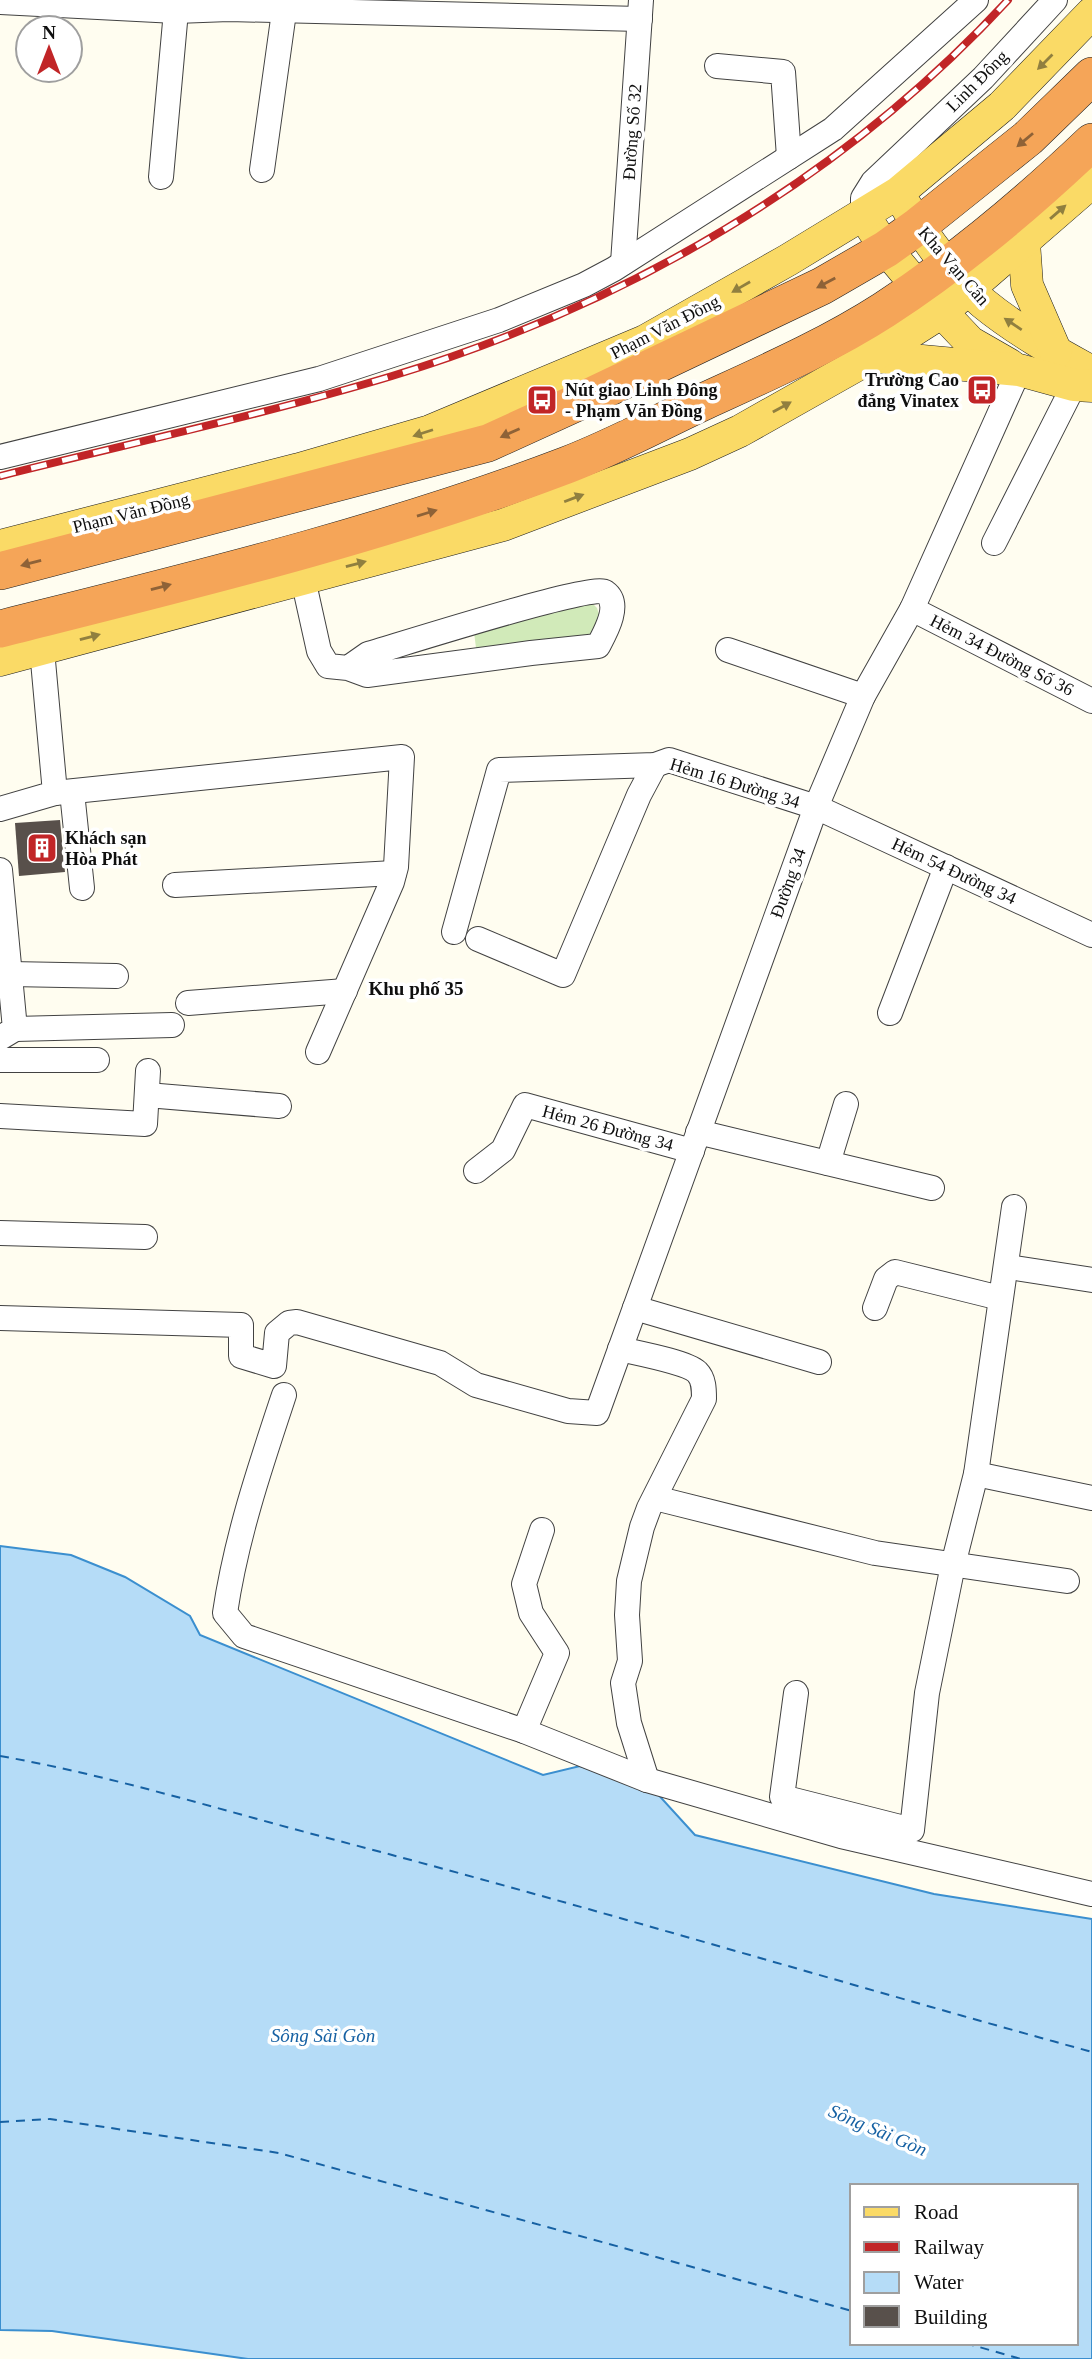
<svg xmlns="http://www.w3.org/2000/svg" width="1092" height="2359" viewBox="0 0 1092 2359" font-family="Georgia,serif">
<rect width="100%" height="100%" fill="#fffdf0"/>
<polygon fill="#d1eab9" points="590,601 597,608 600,617 593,634 587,637 476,648 474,632"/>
<path fill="#b5dcf7" stroke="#3b8fcf" stroke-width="2" fill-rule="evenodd" d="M0,1546L71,1555L125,1577L190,1616L200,1635L543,1775L580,1766L655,1791L695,1835L934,1894L1092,1919V2359H248L52,2331L0,2330ZM852,2186H1076V2343H852Z"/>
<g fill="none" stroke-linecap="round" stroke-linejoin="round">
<g stroke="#1661a3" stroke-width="2" stroke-dasharray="9 7" stroke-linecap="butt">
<path d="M0,1756C108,1775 214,1808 320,1836C578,1903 834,1981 1092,2052"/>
<polyline points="0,2122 50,2119 279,2153 852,2311"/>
<polyline points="965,2343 1021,2359"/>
</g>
</g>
<polygon fill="#58504b" points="60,820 65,872 19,876 15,823"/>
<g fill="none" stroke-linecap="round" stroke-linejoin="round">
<g stroke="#424242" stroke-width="26">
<g id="minor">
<polyline points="0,2 176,11 229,9 640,19"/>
<polyline points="717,66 783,72 789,157"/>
<polyline points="262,170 284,12"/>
<polyline points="161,177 176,11"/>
<polyline points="863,215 863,198 873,182 983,78 1055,0"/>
<polyline points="623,263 641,0"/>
<polyline points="0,457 319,379 499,320 584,285 614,269 833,129 976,0"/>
<polyline points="994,543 1074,385"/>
<path d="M303,579L319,651L328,666L348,668L367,675L531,653L598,646C605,633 622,604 605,592C593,583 396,646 368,654L348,668"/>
<polyline points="912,609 1092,701"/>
<polyline points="728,650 863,696"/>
<polyline points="72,792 82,888"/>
<polyline points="55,793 402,757 396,867 392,882 318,1052"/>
<polyline points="0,809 55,793 42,650"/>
<polyline points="0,870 15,1029 0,1038"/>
<polyline points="175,885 394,873"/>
<polyline points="454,932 499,770 655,765 669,760 816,807 1092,935"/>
<polyline points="478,939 563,975 639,795 655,765"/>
<polyline points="10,974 116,976"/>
<polyline points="188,1003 345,991"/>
<polyline points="890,1013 946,867"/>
<polyline points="15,1029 172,1025"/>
<polyline points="0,1060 97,1060"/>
<polyline points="147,1095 279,1106"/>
<polyline points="0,1116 145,1124 148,1071"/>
<polyline points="698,1132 932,1188"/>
<polyline points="828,1163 846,1104"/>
<polyline points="476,1171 503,1150 525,1105 692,1151"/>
<polyline points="0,1233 145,1237"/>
<polyline points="1015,1268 1092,1280"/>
<polyline points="635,1308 819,1362"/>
<polyline points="875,1308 886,1279 895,1272 1000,1298"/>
<polyline points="0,1318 241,1325 241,1356 274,1366 277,1333 289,1323 297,1322 440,1363 476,1385 568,1411 597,1413 816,807 863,696 912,609 1019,370"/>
<path d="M620,1349C637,1353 686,1362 697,1372C704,1379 704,1389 704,1399L649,1508L642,1527L629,1581L627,1615L630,1661L623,1683L629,1723L647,1780"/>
<path d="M284,1395C260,1467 236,1538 225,1613L244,1636L524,1731L647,1780L841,1836L1092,1894"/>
<polyline points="976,1474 1092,1498"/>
<polyline points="655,1498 875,1553 1067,1581"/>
<polyline points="796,1693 782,1797 912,1830 927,1693 953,1565 976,1474 1014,1207"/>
<polyline points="524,1731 557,1653 531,1613 524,1584 542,1530"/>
</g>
</g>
<g stroke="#202020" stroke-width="33">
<g id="major">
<path d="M906,206C924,237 956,280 983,303C1016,330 1055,352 1092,372"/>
<polyline points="872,228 886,249 918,287 970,342 1010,365"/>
<polyline points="1024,242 1027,285 1056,352"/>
<polyline points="868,356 1019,370 1074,385 1092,386"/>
<polyline points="0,546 299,469 430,431 645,341 788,260 898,193 1002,106 1092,13"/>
<polyline points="0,660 503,525 690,454 740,431 873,356 942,312 1092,182"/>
</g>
</g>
<g stroke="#202020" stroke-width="38">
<g id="highway">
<polyline points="0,571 488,443 589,397 822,286 886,249 918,226 1028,138 1092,76"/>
<path d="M0,629C191,581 383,535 567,465C614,447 660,422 705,401C766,373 828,346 884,310C958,262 1028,203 1092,142"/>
</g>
</g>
<use href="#minor" stroke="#fff" stroke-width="24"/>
<use href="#major" stroke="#fada66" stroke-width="32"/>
<use href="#highway" stroke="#f5a558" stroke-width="37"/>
<g stroke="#c12527" stroke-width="8">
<path id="rail" d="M0,476C131,443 263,415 392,376C626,305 842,180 1008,0"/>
</g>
<use href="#rail" stroke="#fff" stroke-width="5" stroke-dasharray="16" stroke-linecap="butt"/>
</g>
<defs><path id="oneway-solid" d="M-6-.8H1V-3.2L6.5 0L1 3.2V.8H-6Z" transform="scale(1.75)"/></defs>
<g fill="#907f3f">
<use href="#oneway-solid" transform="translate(1045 62) rotate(135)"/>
<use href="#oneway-solid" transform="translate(1058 212) rotate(-41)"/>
<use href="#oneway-solid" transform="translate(741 287) rotate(150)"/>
<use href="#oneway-solid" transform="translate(1013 324) rotate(-146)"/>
<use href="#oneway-solid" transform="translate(782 407) rotate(-29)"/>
<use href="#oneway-solid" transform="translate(423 433) rotate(162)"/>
<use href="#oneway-solid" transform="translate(574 498) rotate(-21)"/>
<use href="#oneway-solid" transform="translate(356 564) rotate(-15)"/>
<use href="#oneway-solid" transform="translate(90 637) rotate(-15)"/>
</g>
<g fill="#8e6237">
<use href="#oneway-solid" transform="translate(1025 140) rotate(140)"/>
<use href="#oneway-solid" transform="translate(826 283) rotate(152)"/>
<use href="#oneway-solid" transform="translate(510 433) rotate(156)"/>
<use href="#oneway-solid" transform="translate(427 513) rotate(-17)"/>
<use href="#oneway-solid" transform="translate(31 563) rotate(165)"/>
<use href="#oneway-solid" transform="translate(161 587) rotate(-15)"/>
</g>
<defs>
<g id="bus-square" transform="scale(1.575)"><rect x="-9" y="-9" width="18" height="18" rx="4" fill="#c12527" stroke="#fff"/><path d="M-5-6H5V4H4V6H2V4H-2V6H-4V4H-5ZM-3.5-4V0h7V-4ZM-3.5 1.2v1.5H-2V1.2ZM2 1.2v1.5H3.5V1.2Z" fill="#fff"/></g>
<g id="building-square" transform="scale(1.575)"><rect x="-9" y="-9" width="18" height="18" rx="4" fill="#c12527" stroke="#fff"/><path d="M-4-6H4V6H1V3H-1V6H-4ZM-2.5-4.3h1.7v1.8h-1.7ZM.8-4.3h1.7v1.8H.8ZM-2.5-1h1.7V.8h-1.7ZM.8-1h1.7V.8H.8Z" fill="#fff"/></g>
</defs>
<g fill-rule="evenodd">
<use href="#bus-square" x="982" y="390"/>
<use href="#bus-square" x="542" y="400"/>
<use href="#building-square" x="42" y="848"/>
</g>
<g text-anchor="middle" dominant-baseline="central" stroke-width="7" stroke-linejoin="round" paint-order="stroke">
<g font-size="18" fill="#0f0f0f" stroke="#fff">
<text transform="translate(977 81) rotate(-45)">Linh Đông</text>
<text transform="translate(632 132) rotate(-86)">Đường Số 32</text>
<text transform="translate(954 266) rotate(49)">Kha Vạn Cân</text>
<text transform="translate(665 327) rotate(-27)">Phạm Văn Đồng</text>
<text transform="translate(131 513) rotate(-14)">Phạm Văn Đồng</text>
<text transform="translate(1002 655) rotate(27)">Hẻm 34 Đường Số 36</text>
<text transform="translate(735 783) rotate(17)">Hẻm 16 Đường 34</text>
<text transform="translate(954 871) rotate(25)">Hẻm 54 Đường 34</text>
<text transform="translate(788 883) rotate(-70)">Đường 34</text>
<text transform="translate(608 1128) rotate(15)">Hẻm 26 Đường 34</text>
</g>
<g font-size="18" font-weight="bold" fill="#0f0f0f" stroke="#fff" text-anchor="start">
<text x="959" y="380" text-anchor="end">Trường Cao<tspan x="959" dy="21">đẳng Vinatex</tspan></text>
<text x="565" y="390">Nút giao Linh Đông<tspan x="565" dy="21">- Phạm Văn Đồng</tspan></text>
<text x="65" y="838">Khách sạn<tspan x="65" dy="21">Hòa Phát</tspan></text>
</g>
<g font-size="19" font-weight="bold" fill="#0f0f0f" stroke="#fff">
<text x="416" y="988">Khu phố 35</text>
</g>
<g font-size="19" font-style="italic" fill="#1661a3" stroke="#fff">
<text x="323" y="2035">Sông Sài Gòn</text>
<text transform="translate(878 2130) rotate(23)">Sông Sài Gòn</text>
</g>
</g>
<rect x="850" y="2184" width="228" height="161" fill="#ffffff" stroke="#9f9f9f" stroke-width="2"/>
<rect x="864" y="2207" width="35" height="10" fill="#fada66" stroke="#9f9f9f" stroke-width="2"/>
<text x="914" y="2219" font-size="21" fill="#0f0f0f">Road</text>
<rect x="864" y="2242" width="35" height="10" fill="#c12527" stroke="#9f9f9f" stroke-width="2"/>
<text x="914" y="2254" font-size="21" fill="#0f0f0f">Railway</text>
<rect x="864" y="2272" width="35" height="21" fill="#b5dcf7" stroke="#9f9f9f" stroke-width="2"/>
<text x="914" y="2289" font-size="21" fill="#0f0f0f">Water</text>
<rect x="864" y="2306" width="35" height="21" fill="#58504b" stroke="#9f9f9f" stroke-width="2"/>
<text x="914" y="2324" font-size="21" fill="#0f0f0f">Building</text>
<g transform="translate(49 49)"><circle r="33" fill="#ffffff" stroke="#9f9f9f" stroke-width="2"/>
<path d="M0-5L12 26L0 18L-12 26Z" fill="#c12527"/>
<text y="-10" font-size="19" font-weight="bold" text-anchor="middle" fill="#0f0f0f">N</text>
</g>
</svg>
